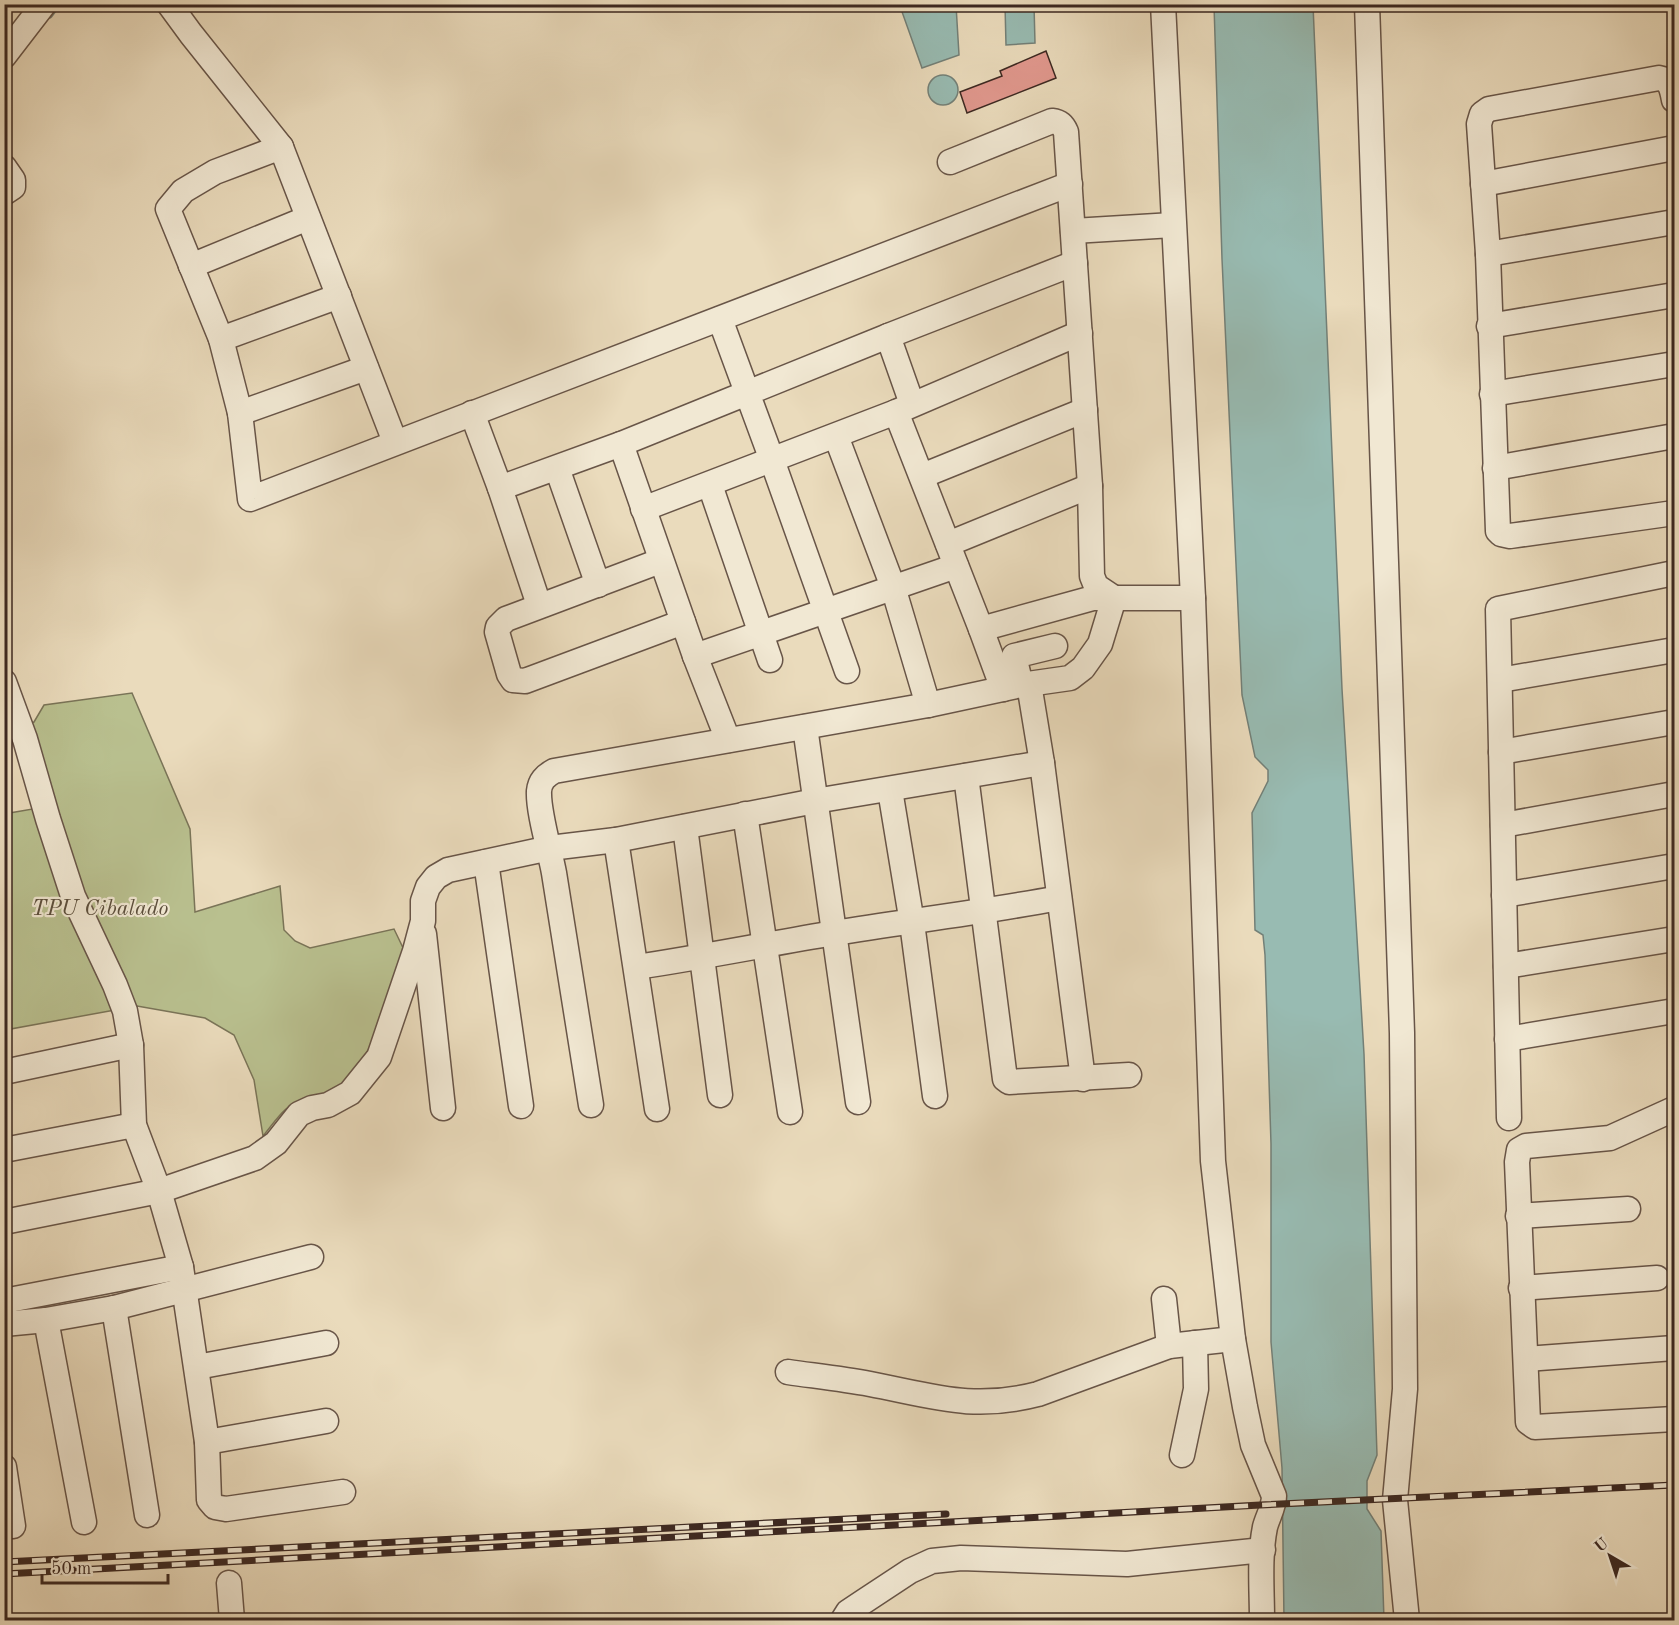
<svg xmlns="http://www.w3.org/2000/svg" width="1679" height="1625" viewBox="0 0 1679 1625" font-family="'Old Standard TT',serif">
<rect width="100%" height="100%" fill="#eadbbc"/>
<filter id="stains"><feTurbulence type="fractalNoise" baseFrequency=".00333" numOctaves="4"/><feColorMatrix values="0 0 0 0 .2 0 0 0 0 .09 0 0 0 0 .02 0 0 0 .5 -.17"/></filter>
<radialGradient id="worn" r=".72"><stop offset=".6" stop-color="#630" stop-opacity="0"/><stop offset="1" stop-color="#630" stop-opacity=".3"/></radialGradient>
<path fill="#b9c08f" stroke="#7a7458" stroke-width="1.5" d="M132,693L190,829L195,912L280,886L284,930L295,941L310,948L394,929L406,954C392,991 368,1077 330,1094C324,1097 315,1096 307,1098C284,1105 278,1118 263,1136L254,1080L234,1035L205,1018L137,1006L5,1030L4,814L33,809L12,728L34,722L44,705Z"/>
<g fill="#98bbb2" stroke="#738078" stroke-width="1.5">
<polygon points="911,5 956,5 959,55 922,68 901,9"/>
<polygon points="1005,5 1034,5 1035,43 1006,45"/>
<polygon points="1214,5 1313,5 1342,689 1364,1054 1377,1455 1367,1481 1367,1509 1381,1531 1384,1620 1284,1620 1282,1468 1271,1342 1271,1144 1265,955 1263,935 1255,930 1252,813 1268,781 1268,770 1255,757 1242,695 1222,259"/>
<circle cx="943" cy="90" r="15"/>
</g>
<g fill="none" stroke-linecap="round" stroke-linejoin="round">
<polyline stroke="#738078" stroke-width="5" points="50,16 59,4"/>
</g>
<polygon fill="#e1988e" stroke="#3c2821" stroke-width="1.5" points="1046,51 1056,78 967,113 960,92 1002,76 1000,71"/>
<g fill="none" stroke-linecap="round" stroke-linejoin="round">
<g stroke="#685548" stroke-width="27">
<g id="minor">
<polyline points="169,4 191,34 281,147 395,442"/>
<path d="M1163,4L1193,598L1213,1161L1233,1339L1245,1407L1253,1445L1274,1496C1274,1507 1268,1516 1265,1527C1259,1557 1262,1590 1262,1620"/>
<polyline points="1367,4 1402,1033 1405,1389 1395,1500 1407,1620"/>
<polyline points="4,56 44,4"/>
<path d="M1674,100C1672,90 1671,80 1659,78L1489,109L1482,114L1479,124L1488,254L1498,531L1501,534L1510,536L1674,513"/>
<polyline points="281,147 215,172 183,191 168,209 221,339 240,413 250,499 1070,184"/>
<polyline points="4,167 13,180 13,187 4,193"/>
<polyline points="1483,184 1674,148"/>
<polyline points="1073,231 1173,225"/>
<polyline points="1488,254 1674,222"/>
<polyline points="191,266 308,218"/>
<polyline points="720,319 772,460 847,671"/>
<polyline points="1489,326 1674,295"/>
<polyline points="221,339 339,296"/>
<polyline points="1492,394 1674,364"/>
<polyline points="912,404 888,336 1075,263"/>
<polyline points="896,412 981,629 1093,598 1193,598"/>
<polyline points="240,413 366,368"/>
<polyline points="472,413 500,488 539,605"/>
<polyline points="836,436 893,587 928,705"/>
<polyline points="621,444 695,656 728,740"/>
<polyline points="557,468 598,585"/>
<polyline points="1495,468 1674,436"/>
<polyline points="922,476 1085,410"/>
<polyline points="710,485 770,660"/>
<polyline points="500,488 621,444 888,336"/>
<polyline points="643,509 896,412 1080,333"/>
<polyline points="948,544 1090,486"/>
<polyline points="660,561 506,619 498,627 497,632 509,674 513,680 525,681 683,622"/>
<polyline points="981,629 1003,689"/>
<polyline points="695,656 956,566"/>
<polyline points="1500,680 1674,650"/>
<polyline points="4,682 25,739 48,819 73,896 115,985 125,1011 131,1045 134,1125 159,1191 181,1267 207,1442 209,1500 215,1507 226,1509 343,1492"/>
<polyline points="1029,684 1042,763 1083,1079"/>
<polyline points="1021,685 1014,656 1055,646"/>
<polyline points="805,727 858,1102"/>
<polyline points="1501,752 1674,722"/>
<polyline points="966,776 1005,1079 1009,1082 1129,1075"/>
<polyline points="890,790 912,923 935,1096"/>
<polyline points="745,814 790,1112"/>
<polyline points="1503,825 1674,794"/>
<polyline points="685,827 720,1095"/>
<polyline points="616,840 657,1109"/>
<polyline points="486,862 521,1106"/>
<polyline points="1504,895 1674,866"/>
<polyline points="424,934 443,1108"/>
<polyline points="1506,966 1674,939"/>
<path d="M637,967C703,957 768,944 834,933C909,921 984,912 1059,898"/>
<polyline points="1507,1039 1674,1011"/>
<polyline points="4,1072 131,1045"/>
<path d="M591,1105C579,1028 566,950 554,873C550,851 538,812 539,791C540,781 545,776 554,771L928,705L1021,685L1070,678L1083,668L1100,644L1114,598L1096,586L1092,576L1090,486L1066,132C1063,125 1060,122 1052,121L950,162"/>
<polyline points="1674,1109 1610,1138 1526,1146 1519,1150 1517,1162 1528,1422 1535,1427 1674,1419"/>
<polyline points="1509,1118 1498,609 1674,573"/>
<polyline points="4,1150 134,1125"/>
<polyline points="1518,1216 1628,1209"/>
<polyline points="4,1222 159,1191 255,1158 276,1143 299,1114 312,1108 328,1105 350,1093 379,1057 415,951 423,921 423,901 428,887 436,877 448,870 550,848 616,840 815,801 1042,763"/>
<polyline points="1521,1288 1657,1278"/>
<polyline points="1164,1299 1169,1346"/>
<polyline points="4,1301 181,1267"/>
<polyline points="114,1308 147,1515"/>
<polyline points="46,1320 84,1522"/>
<polyline points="4,1324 46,1320 114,1308 311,1257"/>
<polyline points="1526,1359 1674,1348"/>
<polyline points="197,1367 326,1343"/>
<path d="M788,1372C816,1376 843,1379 870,1384C933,1396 973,1411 1038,1394L1169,1346L1233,1339"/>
<polyline points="207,1442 326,1421"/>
<polyline points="1182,1455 1196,1389 1195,1343"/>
<polyline points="4,1467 13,1526"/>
<polyline points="229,1583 232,1620"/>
<polyline points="843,1620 848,1612 863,1602 910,1571 932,1561 961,1558 1127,1564 1263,1550"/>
</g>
</g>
<use href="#minor" stroke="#f1e8d3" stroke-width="24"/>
<g stroke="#3c2821" stroke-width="7">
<g id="rail">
<polyline points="4,1562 946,1514"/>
<polyline points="4,1574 1260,1505 1674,1485"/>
</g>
</g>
<use href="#rail" stroke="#f1e8d3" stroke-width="4.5" stroke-dasharray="14" stroke-linecap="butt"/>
</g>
<g text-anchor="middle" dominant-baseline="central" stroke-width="4.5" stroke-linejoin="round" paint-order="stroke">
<g font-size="22" font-style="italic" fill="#5b4e3c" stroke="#f1e8d3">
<text x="100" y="909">TPU Cibalado</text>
</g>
</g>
<rect width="1679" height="1625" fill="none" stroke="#eadbbc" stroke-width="24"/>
<rect x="6" y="6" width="1667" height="1613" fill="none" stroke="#3c2821" stroke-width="3"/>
<rect x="12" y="12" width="1655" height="1601" fill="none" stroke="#3c2821" stroke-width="1.5"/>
<g transform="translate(1610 1556) rotate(321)" stroke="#f1e8d3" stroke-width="4.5" paint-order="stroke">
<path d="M0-4.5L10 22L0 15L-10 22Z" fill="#3c2821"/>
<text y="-9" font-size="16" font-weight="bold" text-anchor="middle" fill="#3c2821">U</text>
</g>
<path d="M42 1574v9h126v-9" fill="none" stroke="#3c2821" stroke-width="3"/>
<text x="51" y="1574" font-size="18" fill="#3c2821" stroke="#f1e8d3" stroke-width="4.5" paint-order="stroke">50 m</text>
<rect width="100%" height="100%" filter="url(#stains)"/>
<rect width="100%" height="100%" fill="url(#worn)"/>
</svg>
